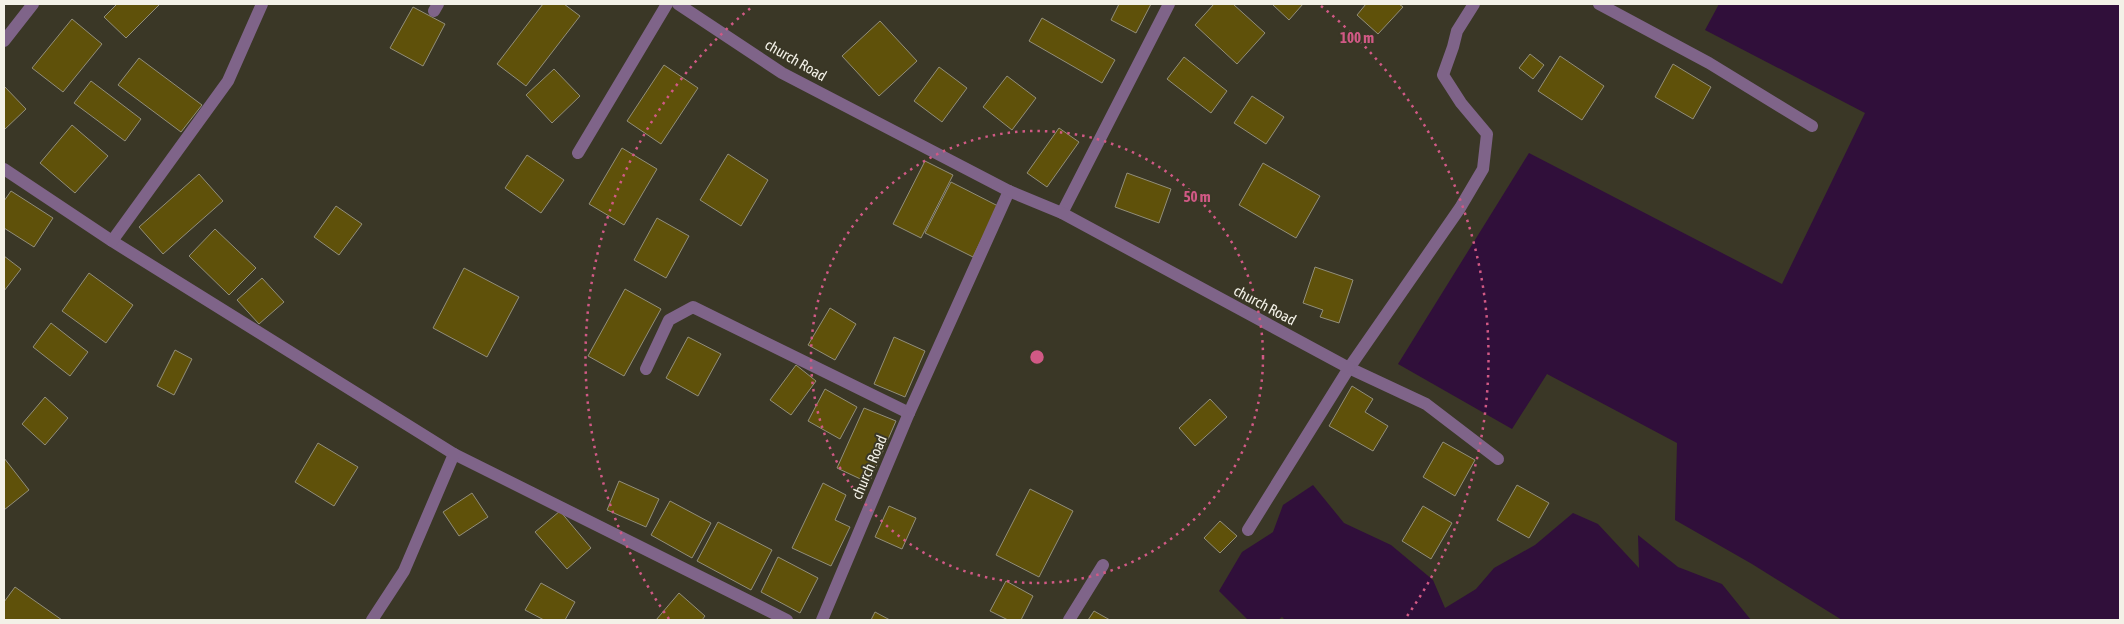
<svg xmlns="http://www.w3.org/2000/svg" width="2124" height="624" viewBox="0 0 2124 624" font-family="'Asap Condensed',sans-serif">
<rect width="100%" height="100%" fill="#3a3726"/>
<g fill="#300f3a">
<polygon points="1719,4 2120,4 2120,620 1842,620 1752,564 1675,520 1677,443 1547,374 1512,429 1398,364 1529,153 1782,284 1865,113 1705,30"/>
<polygon points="1313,485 1344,523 1391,545 1433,580 1445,608 1476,589 1494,568 1535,545 1573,513 1598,524 1639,568 1638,535 1678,567 1722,584 1751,620 1285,620 1282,617 1278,620 1248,620 1219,591 1242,552 1273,532 1283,505"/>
</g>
<g fill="#5f510a" stroke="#928e7a">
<polygon points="117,4 160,4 126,38 104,17"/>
<polygon points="543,4 564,4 580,16 526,86 497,64"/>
<polygon points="1119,4 1151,4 1136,33 1111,20"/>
<polygon points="1214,4 1233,4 1265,33 1237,64 1195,25"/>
<polygon points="1272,4 1303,4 1289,20"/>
<polygon points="1366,4 1399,4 1403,7 1378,34 1357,15"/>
<polygon points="413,7 445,24 423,66 390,48"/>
<polygon points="1042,18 1115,60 1102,83 1029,41"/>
<polygon points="72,19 102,44 63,92 32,68"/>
<polygon points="880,21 917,61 879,96 842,56"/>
<polygon points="1530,54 1544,65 1533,79 1519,68"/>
<polygon points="1560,56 1604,86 1582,120 1538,91"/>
<polygon points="1184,57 1227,91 1211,113 1167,79"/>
<polygon points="139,58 202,105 181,132 118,85"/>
<polygon points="1673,64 1711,87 1693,119 1655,97"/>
<polygon points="664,65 698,88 661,144 627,121"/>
<polygon points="939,67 967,88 942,122 914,101"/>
<polygon points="554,69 580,96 552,123 526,95"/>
<polygon points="1007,76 1036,98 1012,130 983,107"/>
<polygon points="91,81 141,119 125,141 74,103"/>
<polygon points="4,86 26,109 4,130"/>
<polygon points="1252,96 1284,117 1266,144 1234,123"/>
<polygon points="72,125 108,156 75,193 40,163"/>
<polygon points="1059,128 1079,142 1047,187 1027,173"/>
<polygon points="622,148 657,169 624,225 589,204"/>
<polygon points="728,154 768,180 741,226 700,200"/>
<polygon points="527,155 564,180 541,213 505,188"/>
<polygon points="925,161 953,175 921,238 893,224"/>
<polygon points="1263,163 1320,196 1296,238 1239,205"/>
<polygon points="1127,173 1171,189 1159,223 1115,207"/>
<polygon points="199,174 223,201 163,254 139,227"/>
<polygon points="951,182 998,206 973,257 925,233"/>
<polygon points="11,191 53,218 34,247 4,228 4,201"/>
<polygon points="336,206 362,224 339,255 314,237"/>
<polygon points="657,218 689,236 666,278 634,260"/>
<polygon points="215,229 256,268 229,295 189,256"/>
<polygon points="4,256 21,269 4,291"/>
<polygon points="1315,267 1353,280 1339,323 1320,317 1323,310 1303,303"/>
<polygon points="464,268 519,297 487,357 433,328"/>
<polygon points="89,273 133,305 106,343 62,311"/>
<polygon points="262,278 284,302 259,324 237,300"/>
<polygon points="625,289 661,309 624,376 588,356"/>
<polygon points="830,308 856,324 835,360 808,345"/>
<polygon points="51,323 88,352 70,376 33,347"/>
<polygon points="688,337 721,354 698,396 666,378"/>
<polygon points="894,337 925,351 905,397 874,384"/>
<polygon points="175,350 192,359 174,395 157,386"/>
<polygon points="796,365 816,381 791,415 770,400"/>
<polygon points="1352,386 1373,399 1365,412 1388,426 1373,451 1329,426"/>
<polygon points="825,389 857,407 840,439 808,421"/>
<polygon points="45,397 68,418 45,445 22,424"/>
<polygon points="1210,399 1227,417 1195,446 1179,428"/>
<polygon points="864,408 896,421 869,483 837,468"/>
<polygon points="1443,442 1475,460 1455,496 1423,477"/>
<polygon points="318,443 358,467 334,506 295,482"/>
<polygon points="4,458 29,490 4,510"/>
<polygon points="619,481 659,499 646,527 607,510"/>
<polygon points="823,483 846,495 835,520 850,527 831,566 792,548"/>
<polygon points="1517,485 1549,503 1529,538 1497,520"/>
<polygon points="1030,489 1073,511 1039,577 996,555"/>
<polygon points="472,493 488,517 459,536 443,512"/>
<polygon points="670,501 711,523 692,558 651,535"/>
<polygon points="889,506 916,518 902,549 875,537"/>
<polygon points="1423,506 1452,523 1431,559 1402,541"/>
<polygon points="560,511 591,548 567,569 535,532"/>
<polygon points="1220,521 1237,536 1220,553 1204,538"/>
<polygon points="718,522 772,550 751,590 697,561"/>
<polygon points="778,557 818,578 800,613 761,592"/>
<polygon points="1006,581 1033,596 1021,620 1008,620 990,611"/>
<polygon points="541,583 575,602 565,620 544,620 525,610"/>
<polygon points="15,587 62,620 4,620 4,602"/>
<polygon points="679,593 705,616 702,620 656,620"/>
<polygon points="1094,611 1110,620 1088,620"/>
<polygon points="875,612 890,620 871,620"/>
</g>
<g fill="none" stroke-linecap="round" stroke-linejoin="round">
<g stroke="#7f6489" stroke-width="12">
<polyline points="1599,4 1709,63 1812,126"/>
<polyline points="434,11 438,4"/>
<polyline points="4,41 33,4"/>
<polyline points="578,153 667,4"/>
<polyline points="4,169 112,241 454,454 787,620"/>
<polyline points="1062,213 1169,4"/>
<polyline points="112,241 228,81 262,4"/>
<polyline points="1349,368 1426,404 1498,459"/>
<polyline points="646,369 669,320 693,307 909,413"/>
<polyline points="1248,530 1349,368 1460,208 1483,169 1487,134 1461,103 1443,75 1453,47 1457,31 1474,4"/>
<polyline points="372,620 404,571 454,454"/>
<polyline points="822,620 909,413 1009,191"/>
<polyline points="1069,620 1103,565"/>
</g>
<polyline stroke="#7f6489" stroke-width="12" points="678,4 782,73 1009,191 1062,213 1349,368"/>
</g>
<g fill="none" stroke="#d15985" stroke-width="2.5" stroke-dasharray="2.5 5">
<circle cx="1037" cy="357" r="226"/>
<path d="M669 619A452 452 0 0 1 753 6M1321 6A452 452 0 0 1 1405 619"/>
</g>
<g text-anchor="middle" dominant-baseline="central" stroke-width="4" stroke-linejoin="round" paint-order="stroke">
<g font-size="15" fill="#f3f1e7" stroke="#3a3726">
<text transform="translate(796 60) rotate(30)">church Road</text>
<text transform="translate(1265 305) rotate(28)">church Road</text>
<text transform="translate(869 467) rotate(-67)">church Road</text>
</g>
</g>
<circle cx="1037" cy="357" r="8" fill="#d15985" stroke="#3a3726" stroke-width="2.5"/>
<g font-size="15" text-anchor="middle" font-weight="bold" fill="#d15985" stroke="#3a3726" stroke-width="4" stroke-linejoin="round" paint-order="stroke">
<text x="1357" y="43">100 m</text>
<text x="1197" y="202">50 m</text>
</g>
<rect width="2124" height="624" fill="none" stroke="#f3f1e7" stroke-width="10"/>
</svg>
